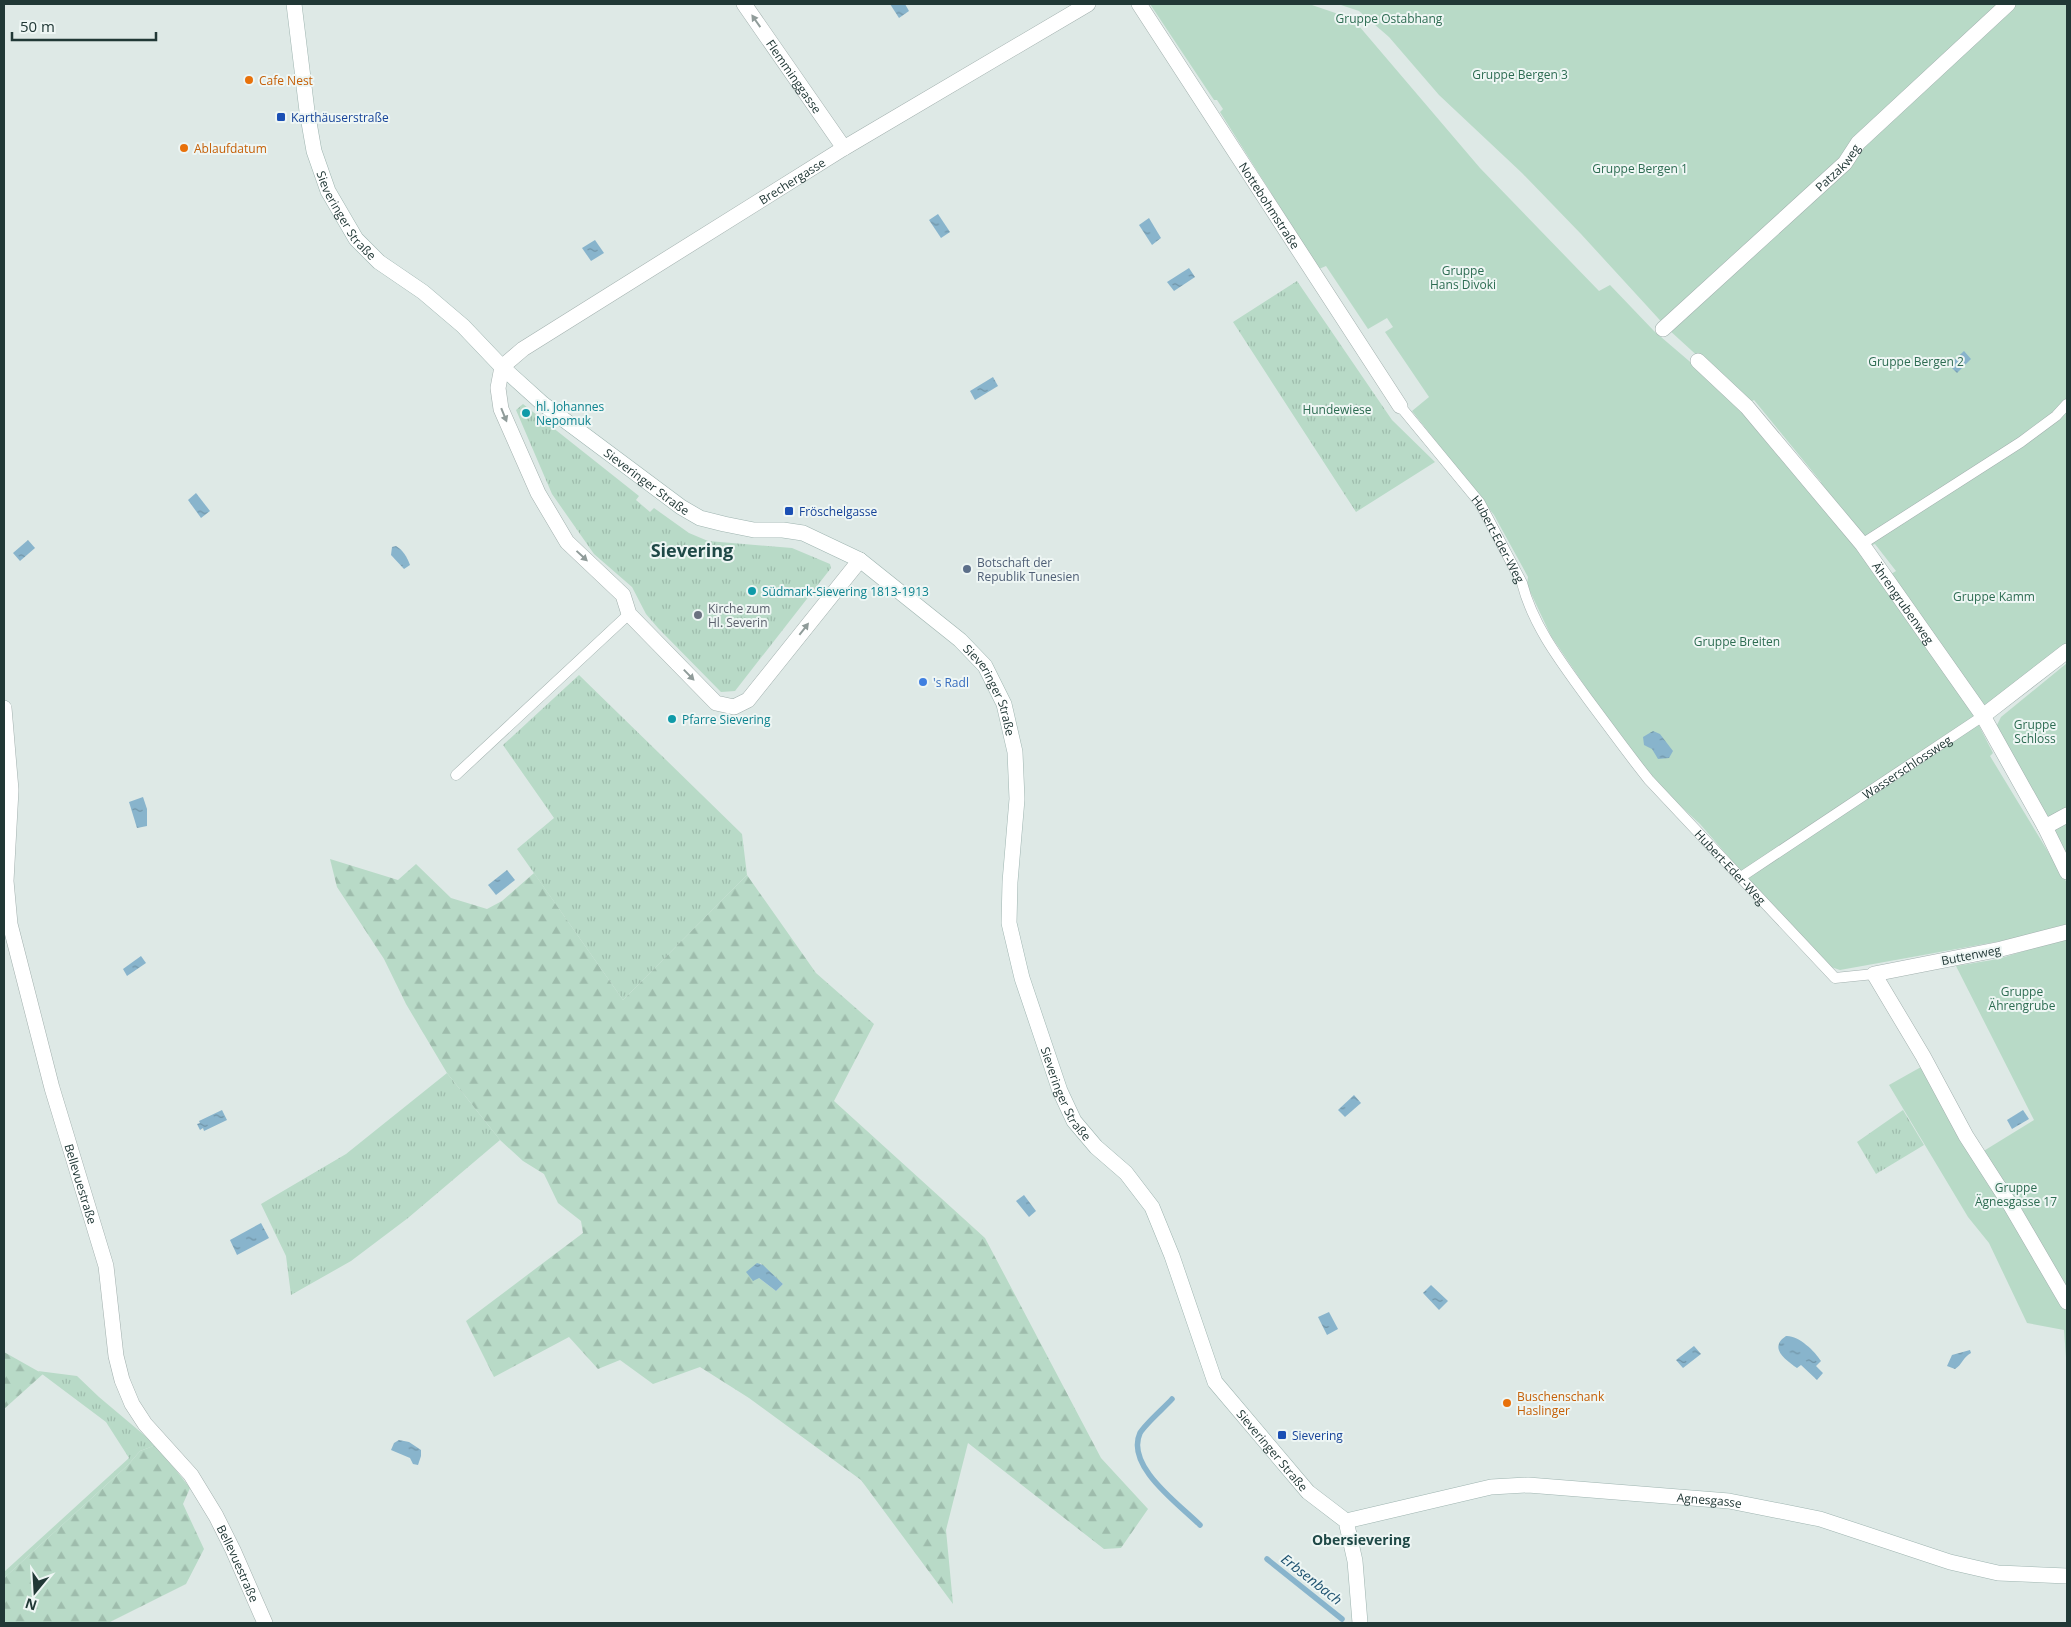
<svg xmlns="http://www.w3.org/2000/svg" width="2071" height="1627" viewBox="0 0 2071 1627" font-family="'Open Sans',sans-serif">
<defs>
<pattern id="grass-tufts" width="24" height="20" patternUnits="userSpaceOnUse" patternTransform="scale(1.25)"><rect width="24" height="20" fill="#b8dac7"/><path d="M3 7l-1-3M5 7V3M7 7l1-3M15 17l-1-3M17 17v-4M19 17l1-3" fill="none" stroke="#9ebcac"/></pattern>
<pattern id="forest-firs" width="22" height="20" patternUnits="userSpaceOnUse" patternTransform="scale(1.25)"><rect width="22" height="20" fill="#b8dac7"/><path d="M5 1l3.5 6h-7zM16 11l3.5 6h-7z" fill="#9ebcac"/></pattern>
<pattern id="water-ripples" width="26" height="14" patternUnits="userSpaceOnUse" patternTransform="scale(1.25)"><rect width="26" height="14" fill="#88b4cc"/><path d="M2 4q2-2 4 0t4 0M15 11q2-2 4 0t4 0" fill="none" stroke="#6f93a6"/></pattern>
</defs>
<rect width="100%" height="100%" fill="#dee9e6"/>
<g fill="url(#grass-tufts)">
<polygon points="1297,281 1392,420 1435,462 1356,512 1233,322"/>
<polygon points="523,404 639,496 636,500 650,512 654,508 689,533 708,541 792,548 830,564 831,568 735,691 721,692 658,628 646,614 632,587 594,554 552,494 516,410"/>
<polygon points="579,675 742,834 747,875 623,1000 517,849 554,818 503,745"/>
<polygon points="447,1073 500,1140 408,1218 351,1261 291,1295 286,1256 261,1204 346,1154"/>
<polygon points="1903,1110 1924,1145 1876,1174 1857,1142"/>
<polygon points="38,1371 77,1376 99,1397 156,1445 140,1451 128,1465 4,1578 4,1572 129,1458 106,1422"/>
</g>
<g fill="url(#forest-firs)" fill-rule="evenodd">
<path d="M330,859L398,880L416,864L451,898L487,909L502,901L534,873L623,1000L747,875L816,973L874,1024L834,1101L985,1238L1101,1458L1148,1509L1121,1548L1104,1549L968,1443L946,1530L953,1604L861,1480L749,1398L700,1367L653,1384L620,1360L598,1369L569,1337L494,1377L466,1321L583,1233L581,1221L558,1203L544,1174L523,1161L500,1140L447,1073L406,1004L384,959L337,887ZM760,1263L783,1284L776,1291L759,1278Z"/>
<polygon points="4,1352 43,1374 4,1409"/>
<polygon points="156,1445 190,1488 183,1504 204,1549 186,1584 108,1623 4,1623 4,1578 128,1465 140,1451"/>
</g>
<g fill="#b8dac7">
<polygon points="1150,4 1309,4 1353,19 1480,168 1599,291 1610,285 1654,331 1730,396 1846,533 1971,710 1993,753 1990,756 2067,883 2067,924 2012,939 1840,970 1831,967 1753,885 1700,824 1652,780 1618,735 1551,636 1527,585 1528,577 1494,515 1412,411 1429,397 1385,332 1393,327 1387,318 1368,329 1326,266 1319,269 1220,112 1223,109 1217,100 1214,100"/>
<polygon points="1338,4 2067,4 2067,646 2042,666 1983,706 1891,574 1896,571 1875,544 1870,546 1822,488 1821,482 1754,400 1749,403 1668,329 1581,234 1522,173 1439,95 1389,37 1359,11"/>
<polygon points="2067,663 2067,857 1996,727 2001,717"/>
<polygon points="2067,938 2067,1371 2064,1330 2027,1323 1989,1243 1968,1217 1889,1085 1921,1067 1982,1152 2034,1120 1956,966 1998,959"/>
</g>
<g fill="url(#water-ripples)">
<polygon points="890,4 905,4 909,11 899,18"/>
<polygon points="938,214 950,232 941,238 929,220"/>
<polygon points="1149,218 1161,238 1152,245 1139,225"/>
<polygon points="595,240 604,253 591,261 582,248"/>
<polygon points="1189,268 1195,277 1174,291 1167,282"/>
<polygon points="1964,351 1971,359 1957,373 1949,365"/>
<polygon points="993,377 998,386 975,400 970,391"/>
<polygon points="196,493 210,511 201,518 188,500"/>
<polygon points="28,540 35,548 20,561 13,553"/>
<path d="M396,546C403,550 407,557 410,565L404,569L391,555L392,547Z"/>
<polygon points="1653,731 1660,734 1673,751 1669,758 1658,759 1652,749 1644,745 1643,737"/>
<polygon points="143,797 147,809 147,826 137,828 129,802"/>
<polygon points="507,870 515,880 496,895 488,885"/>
<polygon points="141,956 146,963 127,976 123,969"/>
<polygon points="1354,1095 1361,1103 1345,1117 1338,1110"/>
<polygon points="222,1110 227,1120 204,1131 203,1128 200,1130 197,1124 200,1123 199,1121"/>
<polygon points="2023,1110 2029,1119 2012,1129 2007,1120"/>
<polygon points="1024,1195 1036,1211 1029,1217 1016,1201"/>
<polygon points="261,1223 269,1238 237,1255 230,1240"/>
<polygon points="757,1263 763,1265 783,1284 776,1291 759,1278 753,1281 746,1272"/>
<polygon points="1431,1285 1448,1301 1439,1310 1423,1293"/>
<polygon points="1329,1312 1338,1329 1327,1335 1318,1317"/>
<path d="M1786,1336C1798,1335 1815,1351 1821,1361L1816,1366L1823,1373L1817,1380L1801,1365L1797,1368C1786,1360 1768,1348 1786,1336Z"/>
<polygon points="1694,1346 1701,1354 1683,1368 1676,1360"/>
<path d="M1970,1350L1971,1353C1963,1357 1962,1365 1955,1369L1947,1366L1952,1355Z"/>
<polygon points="399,1440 409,1442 421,1450 421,1456 418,1465 413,1464 410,1458 391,1450 394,1443"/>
</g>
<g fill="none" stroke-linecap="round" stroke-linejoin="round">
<g stroke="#88b4cc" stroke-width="5.5">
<path d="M1172,1399C1164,1408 1146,1423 1140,1433C1125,1466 1179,1504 1200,1525"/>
<polyline points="1267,1559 1342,1619"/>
</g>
<g stroke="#a2b0ae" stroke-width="11">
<g id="lane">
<path id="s1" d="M1400,406L1480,503L1522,583C1533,626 1561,662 1587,698C1608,726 1628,754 1649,780L1835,978L1874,974"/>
<polyline points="1862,544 2021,442 2056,416 2067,404"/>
<polyline points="456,775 629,614"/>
<path id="s2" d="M1741,877L1983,716"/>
</g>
</g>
<g stroke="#a2b0ae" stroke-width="16">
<g id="street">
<path id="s3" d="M744,4L844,148"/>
<path id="s4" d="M1139,4L1400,406"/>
<path id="s5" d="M1663,329L1845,163L1858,143L2008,4"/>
<path id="s6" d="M1698,361L1747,407L1862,544L1983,716L2045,827L2067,872"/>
<path id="s7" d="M860,560L748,700L734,707L716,703L629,614L623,595L567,542L538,493L501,409L498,388L502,367L523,349L844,148L1088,4"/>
<path id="s8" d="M4,708L11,790L6,881L10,924L52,1088L106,1266L116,1356L122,1380L132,1404L145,1424L191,1475L216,1516L233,1550L265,1623"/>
<polyline points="1983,716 2067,651"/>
<polyline points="2045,827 2067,815"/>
<polyline points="2067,932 2001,949 1874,974 1923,1056 1966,1136 2011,1206 2067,1302"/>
</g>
</g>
<g stroke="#9eb4b0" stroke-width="16">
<g id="secondary">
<path id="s9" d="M294,4L307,111L314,151L328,191L356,239L379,262L423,292L463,326L502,367L543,404L681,507L700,518L724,524L754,530H783L803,533L860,560L960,640L985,666L1004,704L1015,752L1017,799L1010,882L1009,923L1022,978L1060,1091L1074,1121L1096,1147L1126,1173L1152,1207L1172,1256L1215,1382L1308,1492L1346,1521L1355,1561L1360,1623"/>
<path id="s10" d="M1346,1521L1491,1487L1528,1485L1729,1501L1820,1519L1950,1562L1998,1573L2067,1576"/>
</g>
</g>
<use href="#lane" stroke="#fff" stroke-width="10"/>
<use href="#street" stroke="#fff" stroke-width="15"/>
<use href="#secondary" stroke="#fff" stroke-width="15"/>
</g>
<defs><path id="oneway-solid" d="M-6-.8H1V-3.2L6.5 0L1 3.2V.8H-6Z" transform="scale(1.25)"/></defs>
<g fill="#909c9a">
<use href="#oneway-solid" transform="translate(756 21) rotate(-125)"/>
<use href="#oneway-solid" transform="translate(504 415) rotate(68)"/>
<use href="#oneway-solid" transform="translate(582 556) rotate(43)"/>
<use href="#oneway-solid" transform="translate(804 629) rotate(-52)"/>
<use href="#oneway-solid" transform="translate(689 675) rotate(46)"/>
</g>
<g fill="#e8710a" stroke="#eef6f4" stroke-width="2">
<circle cx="249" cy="80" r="5"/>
<circle cx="184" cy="148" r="5"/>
<circle cx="1507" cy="1403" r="5"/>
</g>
<g fill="#1a4fb4" stroke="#eef6f4" stroke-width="2">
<rect x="276" y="112" width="10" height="10" rx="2.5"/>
<rect x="784" y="506" width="10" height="10" rx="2.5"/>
<rect x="1277" y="1430" width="10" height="10" rx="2.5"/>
</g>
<g fill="#0f9aa8" stroke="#eef6f4" stroke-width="2">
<circle cx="526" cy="413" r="5"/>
<circle cx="752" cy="591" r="5"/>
<circle cx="672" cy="719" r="5"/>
</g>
<circle fill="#5c6f8a" stroke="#eef6f4" stroke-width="2" cx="967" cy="569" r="5"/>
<circle fill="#6b7280" stroke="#eef6f4" stroke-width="2" cx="698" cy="615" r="5"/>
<circle fill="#3f7fe0" stroke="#eef6f4" stroke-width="2" cx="923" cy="682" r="5"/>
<g text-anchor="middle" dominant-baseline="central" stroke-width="4" stroke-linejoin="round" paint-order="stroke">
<g font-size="12" fill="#2d6c52" stroke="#eef6f4">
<text x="1389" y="18">Gruppe Ostabhang</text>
<text x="1520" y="74">Gruppe Bergen 3</text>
<text x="1640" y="168">Gruppe Bergen 1</text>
<text x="1463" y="270">Gruppe<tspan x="1463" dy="14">Hans Divoki</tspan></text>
<text x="1916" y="361">Gruppe Bergen 2</text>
<text x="1337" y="409">Hundewiese</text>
<text x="1994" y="596">Gruppe Kamm</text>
<text x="1737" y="641">Gruppe Breiten</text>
<text x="2035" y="724">Gruppe<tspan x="2035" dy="14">Schloss</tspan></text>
<text x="2022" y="991">Gruppe<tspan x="2022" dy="14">Ährengrube</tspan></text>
<text x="2016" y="1187">Gruppe<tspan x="2016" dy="14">Ägnesgasse 17</tspan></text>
</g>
<g font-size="12" fill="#213836" stroke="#eef6f4">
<text stroke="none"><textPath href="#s3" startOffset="88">Flemminggasse</textPath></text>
<text stroke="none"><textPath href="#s5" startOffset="238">Patzakweg</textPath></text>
<text stroke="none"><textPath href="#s7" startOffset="971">Brechergasse</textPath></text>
<text stroke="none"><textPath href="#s4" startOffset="240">Nottebohmstraße</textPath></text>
<text stroke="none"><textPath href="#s9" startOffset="221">Sieveringer Straße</textPath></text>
<text stroke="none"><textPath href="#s9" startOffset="626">Sieveringer Straße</textPath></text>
<text stroke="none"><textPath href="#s1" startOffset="166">Hubert-Eder-Weg</textPath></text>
<text stroke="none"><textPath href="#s6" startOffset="318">Ährengrubenweg</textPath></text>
<text stroke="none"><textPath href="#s9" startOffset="1046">Sieveringer Straße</textPath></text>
<text stroke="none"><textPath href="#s2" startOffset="199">Wasserschlossweg</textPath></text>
<text stroke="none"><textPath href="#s1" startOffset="571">Hubert-Eder-Weg</textPath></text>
<text transform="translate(1971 955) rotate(-11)">Buttenweg</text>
<text stroke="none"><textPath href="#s9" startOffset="1466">Sieveringer Straße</textPath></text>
<text stroke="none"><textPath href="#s8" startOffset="486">Bellevuestraße</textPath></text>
<text stroke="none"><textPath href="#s9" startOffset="1886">Sieveringer Straße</textPath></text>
<text stroke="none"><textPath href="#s10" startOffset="368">Agnesgasse</textPath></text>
<text stroke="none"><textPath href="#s8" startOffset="906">Bellevuestraße</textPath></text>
</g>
<g font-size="12" fill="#c56008" stroke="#eef6f4" text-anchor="start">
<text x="259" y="80">Cafe Nest</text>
<text x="194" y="148">Ablaufdatum</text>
<text x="1517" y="1396">Buschenschank<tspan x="1517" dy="14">Haslinger</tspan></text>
</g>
<g font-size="12" fill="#164399" stroke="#eef6f4" text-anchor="start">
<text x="291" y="117">Karthäuserstraße</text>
<text x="799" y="511">Fröschelgasse</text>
<text x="1292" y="1435">Sievering</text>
</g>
<g font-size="12" fill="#0d838f" stroke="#eef6f4" text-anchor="start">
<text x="536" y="406">hl. Johannes<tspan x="536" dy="14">Nepomuk</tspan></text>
<text x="762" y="591">Südmark-Sievering 1813-1913</text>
<text x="682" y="719">Pfarre Sievering</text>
</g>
<g font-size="12" fill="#4e5e75" stroke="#eef6f4" text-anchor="start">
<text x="977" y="562">Botschaft der<tspan x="977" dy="14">Republik Tunesien</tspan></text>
</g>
<g font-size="12" fill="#5b616d" stroke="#eef6f4" text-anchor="start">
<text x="708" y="608">Kirche zum<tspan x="708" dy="14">Hl. Severin</tspan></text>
</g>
<g font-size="12" fill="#366cbe" stroke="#eef6f4" text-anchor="start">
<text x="933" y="682">'s Radl</text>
</g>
<g font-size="14" font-weight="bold" fill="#1e4846" stroke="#eef6f4">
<text x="1361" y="1539">Obersievering</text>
</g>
<g font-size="14" font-style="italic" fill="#1e5270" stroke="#eef6f4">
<text transform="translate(1312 1579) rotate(38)">Erbsenbach</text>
</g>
<g font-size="18" font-weight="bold" fill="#1e4846" stroke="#eef6f4">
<text x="692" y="550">Sievering</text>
</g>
</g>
<rect width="2071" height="1627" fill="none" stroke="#213836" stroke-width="10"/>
<g transform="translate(35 1592) rotate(198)" stroke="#eef6f4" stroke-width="4" paint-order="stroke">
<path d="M0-4L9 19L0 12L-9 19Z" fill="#213836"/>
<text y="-8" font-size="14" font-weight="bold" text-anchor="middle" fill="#213836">N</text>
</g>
<path d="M12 32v8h144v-8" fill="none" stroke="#213836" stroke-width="2.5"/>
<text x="20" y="32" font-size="15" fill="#213836" stroke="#eef6f4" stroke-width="4" paint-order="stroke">50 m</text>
</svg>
